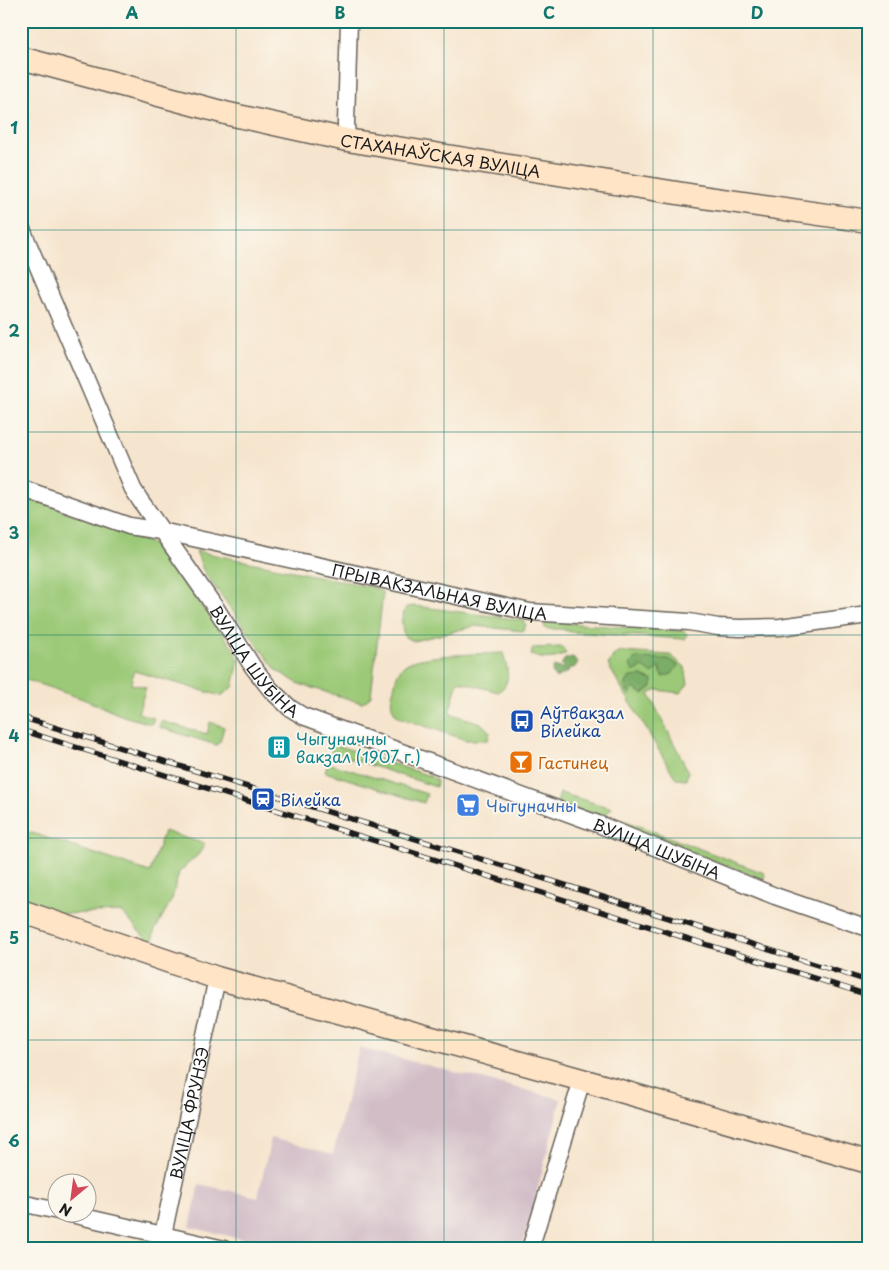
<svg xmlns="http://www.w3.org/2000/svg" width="889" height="1270" viewBox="0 0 889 1270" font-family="'Playpen Sans',sans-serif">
<rect width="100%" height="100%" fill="#fbf7ec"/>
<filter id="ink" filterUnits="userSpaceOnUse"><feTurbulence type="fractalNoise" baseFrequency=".02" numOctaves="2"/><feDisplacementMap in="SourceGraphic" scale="10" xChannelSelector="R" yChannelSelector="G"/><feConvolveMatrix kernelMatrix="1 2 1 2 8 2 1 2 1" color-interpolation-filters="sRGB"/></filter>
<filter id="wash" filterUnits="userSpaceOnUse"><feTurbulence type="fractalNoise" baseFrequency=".0096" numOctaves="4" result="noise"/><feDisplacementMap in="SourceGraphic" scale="20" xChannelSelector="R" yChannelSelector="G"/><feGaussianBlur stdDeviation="1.12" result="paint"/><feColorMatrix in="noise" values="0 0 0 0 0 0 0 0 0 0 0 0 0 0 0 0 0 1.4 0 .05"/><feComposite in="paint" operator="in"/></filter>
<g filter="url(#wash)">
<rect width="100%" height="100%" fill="#f6e5ce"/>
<polygon fill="#d2bdc7" points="359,1048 561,1099 522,1249 285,1249 190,1227 199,1184 258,1197 271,1138 333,1154"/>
<g fill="#9bc977" stroke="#5c724a">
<polygon points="21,495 134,536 150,543 164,554 233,648 239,660 233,687 221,696 134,671 131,684 146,687 138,713 154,718 152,724 123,716 83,699 21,678"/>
<polygon points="196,551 376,588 383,593 371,695 367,700 362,703 299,684 276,670 204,572"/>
<path d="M415,606L522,620L526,625L523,631L475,626L414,641L405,637C400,625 401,618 406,607Z"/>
<polygon points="547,622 684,631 687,634 685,639 571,632 561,629 546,629 544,626"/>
<path d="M562,647L566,653C557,660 542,660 531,655L533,648Z"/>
<polygon points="620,652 670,655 685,667 688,684 680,693 657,690 649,694 688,771 686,780 676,779 608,665 613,656"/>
<path d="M503,653C507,668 513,682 498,692L458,681L449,713L481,723L490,732L488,740H466L398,717C390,708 390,699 394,688C396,679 397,671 405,665C418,654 483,654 503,653Z"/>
<polygon points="161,721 207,734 210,722 224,727 220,742 216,745 159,727"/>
<polygon points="333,744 430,776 437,781 436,787 331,752"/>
<polygon points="328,763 427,794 424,803 325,772"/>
<polygon points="560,793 612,808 602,818 557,803"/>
<polygon points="623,820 764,873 765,876 763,879 621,826 619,823"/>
<polygon points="164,831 205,844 199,854 179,872 172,899 154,932 152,946 122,912 61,914 21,900 21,842 29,832 150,872"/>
</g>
<g fill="#7cad68" stroke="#4c6442">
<polygon points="573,657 578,663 574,668 569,668 568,672 555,678 552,672 554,666 563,669 562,663 565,659"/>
<polygon points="635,658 669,659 678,665 672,674 663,677 659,667 653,674 643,667 633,672 630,665"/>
<polygon points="642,676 653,681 652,687 643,694 633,688 630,695 625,688 626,683 630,677"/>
</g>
</g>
<g filter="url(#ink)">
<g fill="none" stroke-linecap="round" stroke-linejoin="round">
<g stroke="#68625a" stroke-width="19">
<g id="street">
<polyline points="347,140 346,123 349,21"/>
<path id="s1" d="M21,227L133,489L140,500L217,610L253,667L271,690L290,708L303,716L333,727L598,824L775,896L868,928"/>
<path id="s2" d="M21,488L129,526L161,531L530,612L689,622L718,627L740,628L780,627L868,615"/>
<polyline points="21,1203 58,1211"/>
<polyline points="62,1212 224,1249"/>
<path id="s3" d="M160,1249L217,978"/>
<polyline points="530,1249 582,1080"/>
</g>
</g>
<g stroke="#68625a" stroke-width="25">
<g id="secondary">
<path id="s4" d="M21,58L229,114L347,140L702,197L868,221"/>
<polyline points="21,911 217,978 582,1080 868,1162"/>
</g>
</g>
<use href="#street" stroke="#fff" stroke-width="16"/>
<use href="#secondary" stroke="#ffe4c6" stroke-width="22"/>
<g stroke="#1c1c1c" stroke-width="5.5">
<g id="rail">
<polyline points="21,717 552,881 868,981"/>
<polyline points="21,730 868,995"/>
</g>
</g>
<use href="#rail" stroke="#fbf7ec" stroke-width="4" stroke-dasharray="11" stroke-linecap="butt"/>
</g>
</g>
<path fill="none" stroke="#0f766e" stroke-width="1" stroke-opacity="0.55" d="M236,21V1249M444,21V1249M653,21V1249M21,230H868M21,432H868M21,635H868M21,838H868M21,1040H868"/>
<defs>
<g id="bus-square" transform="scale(1.25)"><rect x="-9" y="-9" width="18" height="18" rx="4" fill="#1a4fb4" stroke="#fbf7ec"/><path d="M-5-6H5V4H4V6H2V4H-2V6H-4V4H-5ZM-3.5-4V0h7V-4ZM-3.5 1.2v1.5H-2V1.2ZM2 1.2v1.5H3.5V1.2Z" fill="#fff"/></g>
<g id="building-square" transform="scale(1.25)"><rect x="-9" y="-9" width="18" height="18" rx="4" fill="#0f9aa8" stroke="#fbf7ec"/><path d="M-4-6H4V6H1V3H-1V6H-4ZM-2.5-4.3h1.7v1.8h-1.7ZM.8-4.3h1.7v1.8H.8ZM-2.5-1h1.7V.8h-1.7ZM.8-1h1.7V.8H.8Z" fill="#fff"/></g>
<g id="bar-square" transform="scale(1.25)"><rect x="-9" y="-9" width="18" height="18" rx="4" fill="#e8710a" stroke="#fbf7ec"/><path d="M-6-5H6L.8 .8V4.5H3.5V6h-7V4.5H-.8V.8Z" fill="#fff"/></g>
<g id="station-square" transform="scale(1.25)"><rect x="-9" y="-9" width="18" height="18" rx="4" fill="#1a4fb4" stroke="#fbf7ec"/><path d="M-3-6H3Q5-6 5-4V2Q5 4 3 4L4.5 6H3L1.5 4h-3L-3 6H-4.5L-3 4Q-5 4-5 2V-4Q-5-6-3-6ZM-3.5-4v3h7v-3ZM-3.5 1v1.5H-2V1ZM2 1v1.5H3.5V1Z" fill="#fff"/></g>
<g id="supermarket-square" transform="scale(1.25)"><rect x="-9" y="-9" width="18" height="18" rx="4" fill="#3f7fe0" stroke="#fbf7ec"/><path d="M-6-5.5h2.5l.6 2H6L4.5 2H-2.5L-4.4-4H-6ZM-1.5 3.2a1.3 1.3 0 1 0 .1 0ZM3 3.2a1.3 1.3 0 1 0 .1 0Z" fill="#fff"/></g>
</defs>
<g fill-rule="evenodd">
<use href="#bus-square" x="522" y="721"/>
<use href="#building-square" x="279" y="747"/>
<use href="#bar-square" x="521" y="762"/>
<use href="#station-square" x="263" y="799"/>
<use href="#supermarket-square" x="468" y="805"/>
</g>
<g text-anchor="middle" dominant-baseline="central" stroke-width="4" stroke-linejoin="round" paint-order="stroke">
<g font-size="16" fill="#1c1c1c" stroke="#fbf7ec">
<text stroke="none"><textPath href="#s4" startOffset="431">СТАХАНАЎСКАЯ ВУЛІЦА</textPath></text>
<text stroke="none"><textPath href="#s2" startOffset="432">ПРЫВАКЗАЛЬНАЯ ВУЛІЦА</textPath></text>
<text stroke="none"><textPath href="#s1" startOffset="496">ВУЛІЦА ШУБІНА</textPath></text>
<text stroke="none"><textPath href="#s1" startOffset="948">ВУЛІЦА ШУБІНА</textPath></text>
<text stroke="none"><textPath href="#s3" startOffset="139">ВУЛІЦА ФРУНЗЭ</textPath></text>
</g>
<g font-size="16" fill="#164399" stroke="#fbf7ec" text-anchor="start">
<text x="540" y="712">Аўтвакзал<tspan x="540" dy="18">Вілейка</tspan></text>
<text x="280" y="799">Вілейка</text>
</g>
<g font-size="16" fill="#0d838f" stroke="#fbf7ec" text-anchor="start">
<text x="296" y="738">Чыгуначны<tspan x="296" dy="18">вакзал (1907 г.)</tspan></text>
</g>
<g font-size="16" fill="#c56008" stroke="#fbf7ec" text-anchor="start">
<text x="538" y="762">Гастинец</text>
</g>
<g font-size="16" fill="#366cbe" stroke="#fbf7ec" text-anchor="start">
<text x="486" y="805">Чыгуначны</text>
</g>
</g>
<rect width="889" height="1270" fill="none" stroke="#fbf7ec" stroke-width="55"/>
<g transform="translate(72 1198) rotate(209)"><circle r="24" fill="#fbf7ec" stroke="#a29f99"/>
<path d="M0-4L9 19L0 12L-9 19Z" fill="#d1495b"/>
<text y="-8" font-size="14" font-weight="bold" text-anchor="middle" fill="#1c1c1c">N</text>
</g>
<rect x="28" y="28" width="834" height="1214" fill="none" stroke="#0f766e" stroke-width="2"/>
<g font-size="16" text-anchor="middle" font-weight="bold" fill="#0f766e">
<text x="132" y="19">A</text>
<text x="340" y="19">B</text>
<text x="549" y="19">C</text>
<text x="757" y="19">D</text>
<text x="14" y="134">1</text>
<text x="14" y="337">2</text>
<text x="14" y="539">3</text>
<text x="14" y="742">4</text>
<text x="14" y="944">5</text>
<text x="14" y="1147">6</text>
</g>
</svg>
